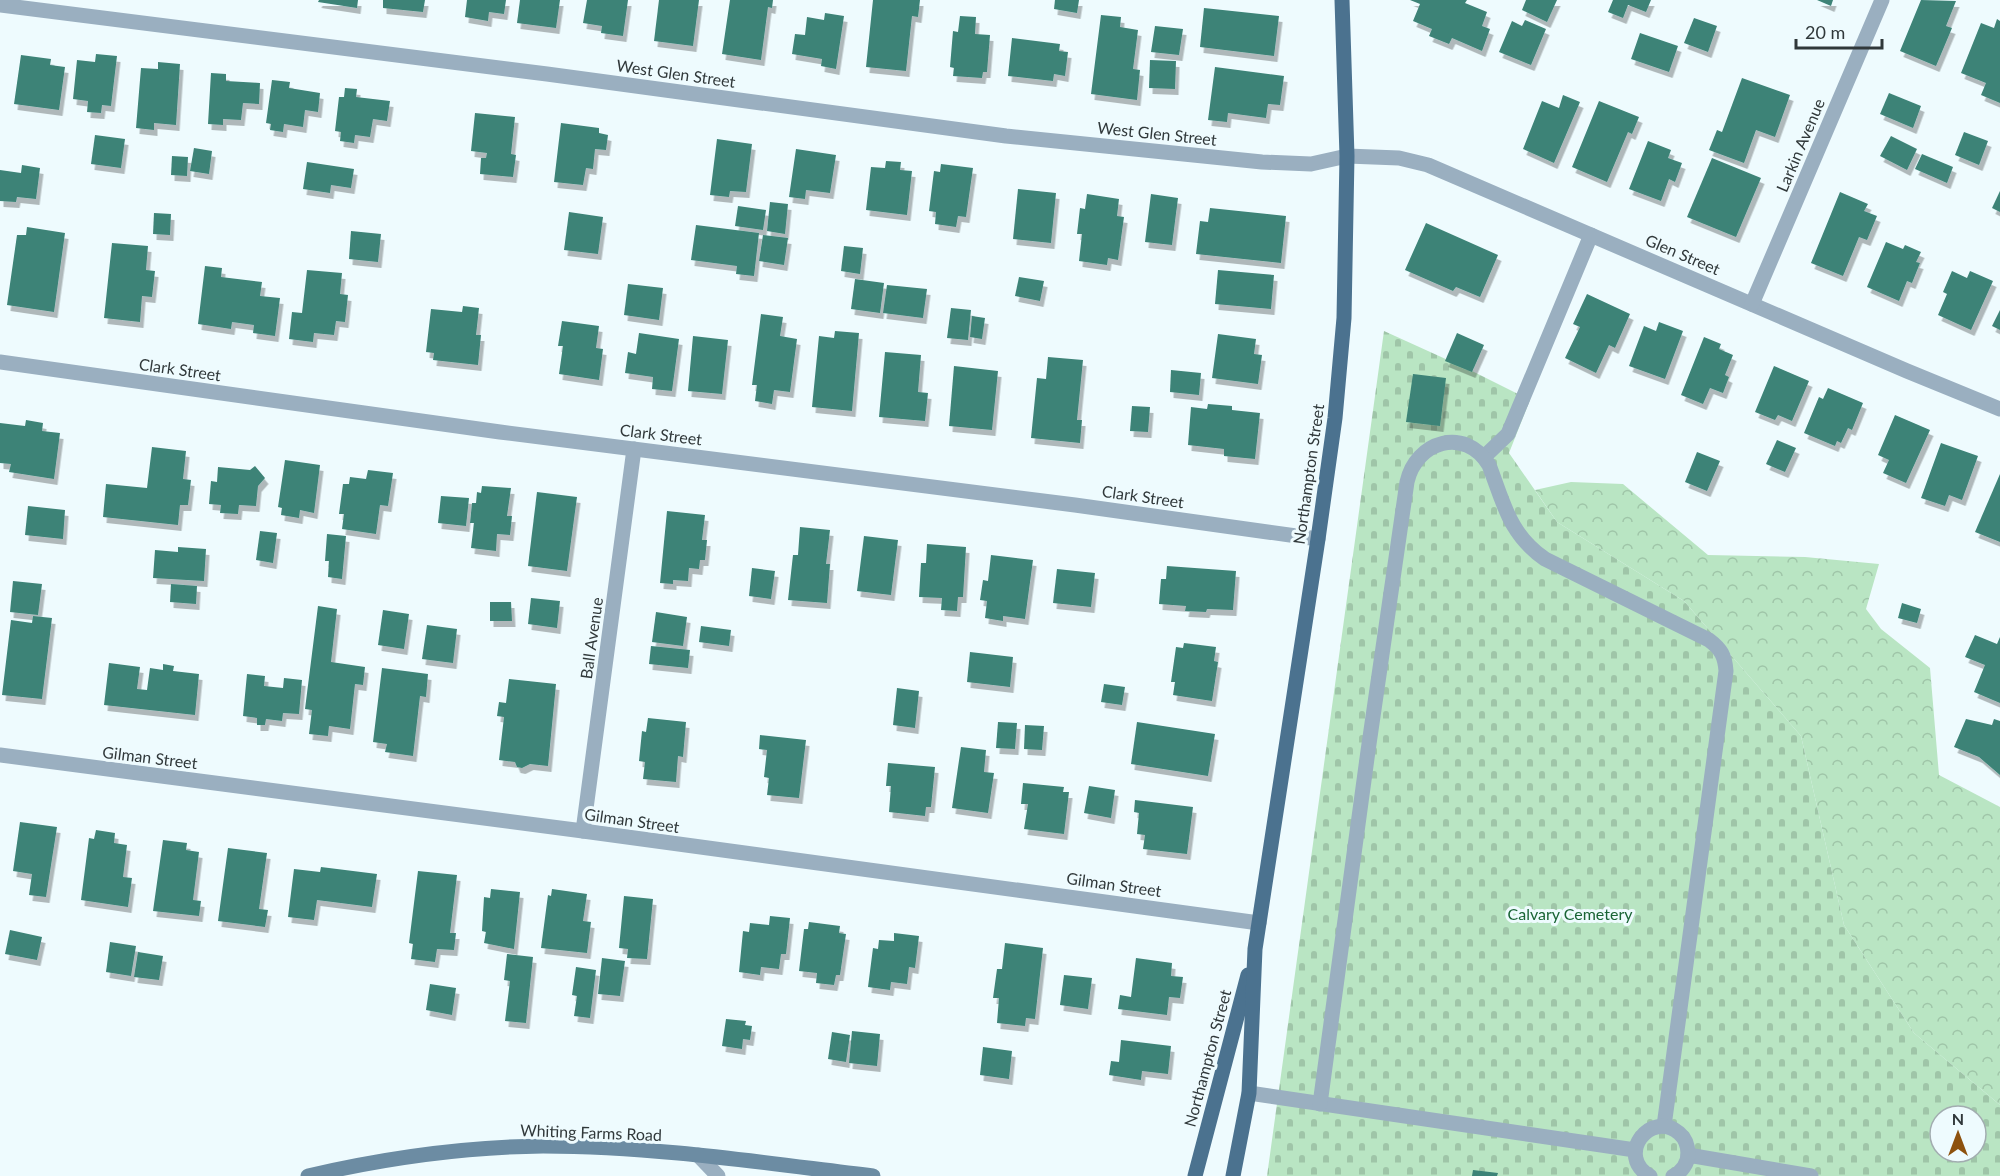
<svg xmlns="http://www.w3.org/2000/svg" width="2000" height="1176" viewBox="0 0 2000 1176" font-family="Lato,sans-serif">
<defs>
<pattern id="forest-crowns" width="20" height="18" patternUnits="userSpaceOnUse" patternTransform="scale(1.5)"><rect width="20" height="18" fill="#b9e5c3"/><path d="M2 6a3 3 0 1 1 6 0M12 15a3 3 0 1 1 6 0" fill="none" stroke="#9fc5a8"/></pattern>
<pattern id="cemetery-stones" width="16" height="16" patternUnits="userSpaceOnUse" patternTransform="scale(1.5)"><rect width="16" height="16" fill="#b9e5c3"/><path d="M2 7V4a2 2 0 0 1 4 0v3zM10 15v-3a2 2 0 0 1 4 0v3z" fill="#9fc5a8"/></pattern>
<filter id="shadow"><feDropShadow dx="3.5" dy="6" stdDeviation="0" flood-color="#0004"/></filter>
</defs>
<rect width="100%" height="100%" fill="#eefbfe"/>
<polygon fill="url(#forest-crowns)" points="1571,482 1623,484 1708,555 1805,557 1879,564 1866,609 1881,629 1930,668 1939,775 2000,807 2000,1105 1914,1033 1844,925 1801,736 1684,601 1557,522 1535,490"/>
<path fill="url(#cemetery-stones)" fill-rule="evenodd" d="M1384,331L1472,371L1530,400L1509,453L1557,522L1684,601L1801,736L1844,925L1914,1033L2000,1105V1176H1267ZM1940,1116H1976V1152H1940Z"/>
<g fill="#3c8377" filter="url(#shadow)">
<polygon points="319,0 358,0 357,8 318,2"/>
<polygon points="383,0 425,0 423,12 383,8"/>
<polygon points="467,0 506,0 504,14 489,12 488,21 465,17"/>
<polygon points="520,0 560,0 556,28 517,23"/>
<polygon points="587,0 628,0 623,36 601,33 602,26 583,23"/>
<polygon points="659,0 699,0 693,46 654,41"/>
<polygon points="730,0 773,0 772,8 768,7 761,60 722,54"/>
<polygon points="873,0 920,0 918,17 912,16 906,71 866,67"/>
<polygon points="1055,0 1079,0 1077,13 1054,9"/>
<polygon points="1410,0 1467,0 1465,3 1487,12 1482,26 1490,29 1482,51 1452,38 1449,44 1429,36 1432,29 1413,21 1420,4"/>
<polygon points="1526,0 1557,0 1547,22 1522,10"/>
<polygon points="1613,0 1651,0 1646,12 1628,5 1623,18 1608,12"/>
<polygon points="1817,0 1833,0 1831,6"/>
<polygon points="1921,0 1956,1 1946,26 1952,28 1936,66 1900,51"/>
<polygon points="1204,8 1279,16 1274,56 1200,47"/>
<polygon points="825,13 844,16 836,69 821,66 822,59 792,54 795,34 805,35 807,17 824,20"/>
<polygon points="1101,15 1121,17 1120,27 1138,30 1133,69 1140,70 1137,100 1091,94"/>
<polygon points="960,16 976,17 975,34 990,35 987,72 983,72 982,78 953,76 954,68 950,67 953,31 958,32"/>
<polygon points="1694,18 1717,26 1708,52 1684,43"/>
<polygon points="1997,19 2000,21 2000,103 1981,95 1986,83 1961,73 1981,23 1994,28"/>
<polygon points="1525,20 1546,29 1531,65 1499,52 1512,21 1522,26"/>
<polygon points="1155,26 1183,29 1179,55 1151,52"/>
<polygon points="1640,33 1678,46 1669,72 1631,59"/>
<polygon points="1012,38 1060,44 1059,51 1068,52 1065,76 1054,74 1053,81 1008,76"/>
<polygon points="96,54 117,56 111,106 102,105 101,113 87,112 88,101 73,99 77,60 95,62"/>
<polygon points="21,55 51,59 50,65 65,67 59,110 14,104"/>
<polygon points="1150,60 1176,61 1175,89 1149,88"/>
<polygon points="158,62 180,64 176,125 154,123 154,130 136,128 141,68 158,69"/>
<polygon points="1215,67 1284,76 1280,105 1268,104 1266,118 1228,113 1227,122 1208,120"/>
<polygon points="211,73 226,74 226,81 260,83 259,104 243,103 241,120 223,119 223,125 208,124"/>
<polygon points="1742,78 1790,95 1775,137 1756,130 1744,163 1709,150 1717,130 1722,132"/>
<polygon points="272,80 290,82 289,88 320,93 318,112 305,110 303,127 284,124 283,132 270,130 271,124 266,123"/>
<polygon points="345,88 357,89 356,97 390,101 387,121 373,119 370,137 355,135 354,143 340,141 341,132 335,131 339,97 344,97"/>
<polygon points="1889,93 1921,106 1913,128 1880,114"/>
<polygon points="1563,95 1580,102 1554,163 1523,149 1542,101 1559,108"/>
<polygon points="1599,101 1639,117 1632,134 1628,132 1607,182 1572,167"/>
<polygon points="475,113 515,117 511,154 516,155 513,177 480,174 481,158 486,158 487,153 471,151"/>
<polygon points="561,123 599,128 599,133 608,135 606,150 595,149 593,169 586,168 583,185 554,182"/>
<polygon points="1964,132 1988,141 1979,165 1955,155"/>
<polygon points="95,135 125,139 121,168 91,164"/>
<polygon points="1891,136 1917,149 1907,170 1880,156"/>
<polygon points="717,139 752,144 746,192 730,191 729,197 710,195"/>
<polygon points="1648,141 1671,150 1668,158 1682,163 1675,182 1669,179 1661,201 1629,189"/>
<polygon points="194,148 212,151 209,174 190,171"/>
<polygon points="796,149 836,155 830,193 806,190 805,199 789,197"/>
<polygon points="1922,154 1953,167 1947,183 1915,169"/>
<polygon points="172,156 188,157 187,176 171,175"/>
<polygon points="1712,158 1761,178 1736,237 1687,217"/>
<polygon points="886,161 901,162 900,170 912,171 907,215 866,210 871,167 885,168"/>
<polygon points="307,162 354,169 351,188 331,185 330,193 303,189"/>
<polygon points="941,164 973,168 966,217 958,216 956,227 935,224 936,212 929,211 934,171 940,172"/>
<polygon points="22,165 40,168 36,199 17,197 16,202 0,201 0,170 21,173"/>
<polygon points="1018,189 1056,193 1051,243 1013,239"/>
<polygon points="2000,191 2000,212 1992,208"/>
<polygon points="1840,192 1868,204 1864,211 1877,216 1867,240 1859,237 1843,276 1811,263"/>
<polygon points="1087,194 1119,199 1117,216 1124,217 1118,260 1108,258 1107,265 1079,261 1082,234 1077,234 1080,208 1085,209"/>
<polygon points="1151,194 1178,198 1172,245 1145,242"/>
<polygon points="770,202 788,204 785,234 767,231"/>
<polygon points="738,206 766,210 763,230 735,226"/>
<polygon points="1210,208 1286,216 1281,263 1196,254 1200,221 1208,222"/>
<polygon points="569,212 603,217 598,254 564,250"/>
<polygon points="154,213 171,214 170,235 153,234"/>
<polygon points="1426,223 1498,255 1480,297 1456,287 1453,291 1405,270"/>
<polygon points="696,225 759,233 754,276 736,274 737,266 691,260"/>
<polygon points="27,227 65,233 54,312 7,305 17,235 26,235"/>
<polygon points="351,231 381,234 378,262 349,259"/>
<polygon points="763,235 788,238 784,265 759,261"/>
<polygon points="1886,242 1903,249 1905,245 1921,252 1916,262 1920,263 1912,283 1907,281 1899,301 1867,287"/>
<polygon points="112,243 148,246 146,270 155,271 152,297 142,296 140,322 104,318"/>
<polygon points="844,246 863,248 860,274 841,271"/>
<polygon points="205,266 222,268 221,277 262,282 260,296 280,298 275,336 253,333 254,325 232,322 231,329 198,324"/>
<polygon points="307,270 342,273 340,294 348,295 345,322 336,321 334,335 314,333 313,342 289,339 292,312 302,313"/>
<polygon points="1218,270 1274,275 1271,309 1215,304"/>
<polygon points="1952,271 1967,278 1970,271 1993,281 1971,330 1938,315 1947,294 1943,292"/>
<polygon points="1019,277 1044,281 1040,301 1015,296"/>
<polygon points="855,279 884,283 880,313 851,309"/>
<polygon points="628,284 663,288 659,320 624,315"/>
<polygon points="887,285 927,289 923,318 883,313"/>
<polygon points="1587,294 1630,314 1615,348 1609,345 1596,373 1565,358 1580,327 1573,324"/>
<polygon points="463,306 479,308 476,335 481,335 478,365 433,360 434,353 426,352 431,309 462,312"/>
<polygon points="951,308 971,310 968,340 947,338"/>
<polygon points="2000,310 2000,330 1992,326"/>
<polygon points="761,314 783,317 780,336 797,339 790,392 774,390 772,404 755,401 757,385 752,385"/>
<polygon points="972,316 985,318 982,339 970,337"/>
<polygon points="562,321 599,326 596,348 603,349 599,380 559,374 563,346 558,346"/>
<polygon points="1659,322 1683,331 1665,379 1629,366 1644,326 1656,331"/>
<polygon points="835,331 859,333 852,411 812,407 819,336 834,338"/>
<polygon points="639,333 679,339 672,391 652,389 653,377 625,373 628,352 636,354"/>
<polygon points="1457,333 1484,345 1472,372 1445,361"/>
<polygon points="1218,334 1256,339 1254,354 1262,355 1258,384 1212,378"/>
<polygon points="693,336 728,340 722,394 688,391"/>
<polygon points="1704,337 1721,344 1719,349 1733,355 1725,375 1729,377 1723,393 1710,388 1703,404 1681,395"/>
<polygon points="885,352 921,355 918,392 928,393 925,421 879,417"/>
<polygon points="1048,357 1083,360 1077,420 1082,420 1080,443 1031,438 1037,378 1046,379"/>
<polygon points="954,366 998,371 992,430 949,426"/>
<polygon points="1774,366 1809,381 1792,421 1778,415 1775,420 1755,412"/>
<polygon points="1171,370 1201,373 1199,395 1170,392"/>
<polygon points="1413,374 1446,378 1440,426 1406,422"/>
<polygon points="1828,388 1863,403 1852,430 1848,428 1841,443 1837,441 1835,446 1804,433 1819,397 1823,399"/>
<polygon points="1208,404 1232,406 1232,410 1260,413 1255,459 1224,456 1224,449 1188,445 1191,407 1207,409"/>
<polygon points="1132,406 1150,407 1148,432 1130,431"/>
<polygon points="1895,415 1930,430 1906,483 1883,473 1889,460 1878,455"/>
<polygon points="26,420 43,423 42,431 60,433 54,479 9,472 11,464 0,463 0,423 25,426"/>
<polygon points="1777,440 1796,448 1785,472 1766,464"/>
<polygon points="1941,443 1978,456 1962,500 1949,495 1945,506 1921,498"/>
<polygon points="152,447 186,451 183,479 191,480 188,505 180,505 178,525 103,517 106,484 147,488"/>
<polygon points="1697,452 1720,461 1707,491 1685,482"/>
<polygon points="285,460 320,465 314,513 300,510 299,518 281,515 282,508 278,507"/>
<polygon points="255,466 265,478 258,486 256,506 239,505 238,514 220,513 221,505 209,504 211,481 217,482 218,467 250,470"/>
<polygon points="368,470 393,473 388,506 380,505 376,534 342,529 344,514 339,514 343,484 349,484 350,477 366,479"/>
<polygon points="2000,474 2000,542 1975,532"/>
<polygon points="482,486 511,488 507,516 512,516 510,535 497,534 496,551 471,548 474,523 470,523 472,503 476,503 477,492 481,493"/>
<polygon points="537,492 577,497 567,571 528,566"/>
<polygon points="441,496 469,498 466,526 438,523"/>
<polygon points="28,506 65,510 63,539 25,535"/>
<polygon points="667,511 705,515 702,540 707,540 705,560 700,560 699,569 689,568 688,581 673,580 673,584 660,583"/>
<polygon points="800,527 830,530 826,564 830,564 827,603 788,600 793,555 798,555"/>
<polygon points="260,531 277,533 273,563 256,560"/>
<polygon points="327,534 346,536 342,579 328,577 329,561 325,561"/>
<polygon points="864,536 898,540 891,595 857,591"/>
<polygon points="927,544 966,547 963,597 958,597 957,611 941,610 942,598 919,597 921,563 926,563"/>
<polygon points="178,547 206,549 204,581 153,578 155,550 178,552"/>
<polygon points="991,555 1033,560 1025,619 1003,616 1003,621 985,618 987,601 980,600 983,580 988,581"/>
<polygon points="1167,566 1236,571 1233,610 1207,609 1206,612 1185,611 1186,606 1159,604 1161,579 1166,579"/>
<polygon points="752,568 775,571 771,599 749,596"/>
<polygon points="1057,569 1095,573 1091,607 1053,603"/>
<polygon points="13,581 42,584 38,615 10,612"/>
<polygon points="171,584 197,586 196,604 170,602"/>
<polygon points="531,598 560,601 557,628 528,624"/>
<polygon points="490,602 511,602 512,621 490,621"/>
<polygon points="1902,603 1921,609 1917,623 1898,618"/>
<polygon points="318,606 337,609 331,662 365,667 363,685 355,684 350,729 329,726 328,736 309,734 312,710 305,709"/>
<polygon points="383,610 409,614 404,649 378,645"/>
<polygon points="656,612 687,617 683,646 652,642"/>
<polygon points="33,616 52,618 42,699 2,695 11,620 32,623"/>
<polygon points="427,625 457,629 453,663 422,659"/>
<polygon points="701,626 731,630 729,646 699,642"/>
<polygon points="1975,635 1997,644 2000,637 2000,703 1974,692 1985,665 1965,657"/>
<polygon points="1184,643 1216,647 1214,661 1218,662 1212,701 1173,695 1175,682 1171,682 1176,647 1183,648"/>
<polygon points="651,646 690,650 688,668 649,664"/>
<polygon points="970,652 1013,657 1010,687 967,682"/>
<polygon points="109,663 140,667 137,689 147,690 150,668 163,670 163,664 174,666 173,671 199,674 195,715 104,705"/>
<polygon points="382,668 428,674 426,697 420,696 413,756 385,752 387,744 373,742"/>
<polygon points="247,674 265,676 264,686 283,688 284,678 302,680 299,714 283,713 282,721 266,719 265,725 257,725 257,718 243,716"/>
<polygon points="509,679 556,684 548,766 530,764 522,768 517,767 515,762 499,760 504,717 497,716 499,702 506,703"/>
<polygon points="1104,684 1125,687 1122,705 1101,702"/>
<polygon points="897,688 919,691 915,728 893,725"/>
<polygon points="648,718 686,722 683,757 678,756 676,782 643,779 645,762 639,761 642,731 646,732"/>
<polygon points="1966,719 1992,725 1994,719 2000,721 2000,775 1979,757 1954,747"/>
<polygon points="998,722 1017,723 1015,749 996,748"/>
<polygon points="1137,722 1215,734 1208,776 1131,764"/>
<polygon points="1025,725 1044,726 1042,750 1024,749"/>
<polygon points="760,735 806,740 799,798 767,795 769,778 764,777 767,750 759,749"/>
<polygon points="961,747 986,750 984,772 994,773 988,813 952,808"/>
<polygon points="888,763 935,767 931,807 926,807 925,816 889,812 891,786 886,786"/>
<polygon points="1023,783 1064,787 1063,792 1069,792 1064,834 1024,829 1028,804 1021,804"/>
<polygon points="1089,786 1115,790 1111,818 1084,813"/>
<polygon points="1135,800 1193,807 1187,854 1143,849 1145,835 1137,834 1139,813 1134,812"/>
<polygon points="20,822 57,827 46,897 29,895 32,874 13,871"/>
<polygon points="96,830 115,833 114,843 127,845 123,877 132,878 128,907 81,900 89,838 94,839"/>
<polygon points="163,840 187,843 186,850 199,852 193,900 201,901 199,916 153,911"/>
<polygon points="228,848 267,853 259,909 268,910 265,927 218,921"/>
<polygon points="321,867 377,874 372,907 317,900 314,920 288,917 294,869 320,872"/>
<polygon points="418,871 457,875 450,933 456,933 454,950 437,949 435,962 411,959 413,944 409,943"/>
<polygon points="491,889 520,892 514,949 484,943 486,932 482,931 484,897 490,898"/>
<polygon points="552,889 587,894 583,921 591,922 587,953 541,948 548,895 551,896"/>
<polygon points="624,896 653,899 647,959 627,958 628,949 619,948"/>
<polygon points="770,916 790,918 786,954 781,954 779,969 761,967 760,975 739,972 743,931 749,932 750,923 769,925"/>
<polygon points="809,922 840,926 839,933 846,934 840,975 836,975 834,985 816,983 817,973 799,971 804,929 808,929"/>
<polygon points="10,930 42,937 37,960 5,954"/>
<polygon points="894,933 919,936 915,968 909,967 907,984 891,982 890,990 868,987 873,948 878,949 879,940 894,941"/>
<polygon points="110,942 136,946 131,976 106,972"/>
<polygon points="1005,943 1043,948 1035,1019 1026,1018 1025,1026 997,1023 999,998 993,998 997,969 1002,969"/>
<polygon points="138,952 163,956 159,980 134,977"/>
<polygon points="507,954 533,957 526,1023 505,1021 510,981 504,980"/>
<polygon points="602,958 625,961 620,996 598,994"/>
<polygon points="1136,958 1172,963 1171,976 1183,977 1180,998 1169,997 1167,1015 1118,1009 1120,995 1131,997"/>
<polygon points="576,967 596,970 590,1018 574,1016 577,996 572,995"/>
<polygon points="1064,975 1092,978 1088,1009 1060,1005"/>
<polygon points="430,984 456,988 452,1015 426,1010"/>
<polygon points="726,1019 746,1021 745,1025 752,1026 750,1040 743,1039 742,1049 722,1046"/>
<polygon points="852,1031 880,1034 877,1066 849,1063"/>
<polygon points="832,1032 850,1035 846,1062 828,1059"/>
<polygon points="1121,1040 1171,1046 1168,1074 1142,1071 1141,1080 1109,1075 1111,1061 1119,1062"/>
<polygon points="983,1047 1012,1051 1009,1079 980,1075"/>
<polygon points="1473,1170 1498,1173 1497,1176 1472,1176"/>
</g>
<g fill="none" stroke-linecap="round" stroke-linejoin="round">
<g stroke="#9aafc0" stroke-width="15">
<polyline points="1484,457 1508,434 1591,235"/>
<polyline points="1249,1093 1635,1150"/>
<path d="M1320,1104L1368,751L1407,482C1416,441 1465,426 1489,465C1504,504 1509,534 1545,559L1709,640C1721,649 1725,656 1726,671L1664,1126"/>
<polyline points="698,1155 718,1176"/>
<polyline points="1688,1155 1811,1176"/>
<path d="M1650,1176C1615,1156 1650,1109 1679,1133C1685,1138 1688,1146 1688,1154C1688,1163 1682,1172 1673,1176"/>
</g>
<g stroke="#9aafc0" stroke-width="15">
<polyline points="0,5 547,74 1006,136 1262,162 1311,164 1347,156 1399,158 1428,165 1907,371 2000,409"/>
<polyline points="1752,304 1882,0"/>
<polyline points="0,362 500,432 1075,505 1318,539"/>
<polyline points="0,755 583,831 1259,923"/>
<polyline points="583,831 634,449"/>
</g>
<path stroke="#6c8ca3" stroke-width="15" d="M308,1176C385,1158 464,1147 543,1146C654,1146 764,1163 873,1176"/>
<g stroke="#4b728f" stroke-width="15">
<polyline points="1195,1176 1248,975"/>
<polyline points="1233,1176 1249,1093 1255,949 1318,539 1335,418 1344,318 1347,156 1342,0"/>
</g>
</g>
<g text-anchor="middle" dominant-baseline="central" stroke-width="6" stroke-linejoin="round" paint-order="stroke">
<g font-size="16" fill="#30383a" stroke="#eefbfe">
<text transform="translate(676 73) rotate(8)">West Glen Street</text>
<text transform="translate(1157 133) rotate(6)">West Glen Street</text>
<text transform="translate(1800 145) rotate(-67)">Larkin Avenue</text>
<text transform="translate(1683 254) rotate(23)">Glen Street</text>
<text transform="translate(180 369) rotate(8)">Clark Street</text>
<text transform="translate(661 434) rotate(7)">Clark Street</text>
<text transform="translate(1308 474) rotate(-82)">Northampton Street</text>
<text transform="translate(1143 496) rotate(8)">Clark Street</text>
<text transform="translate(591 638) rotate(-82)">Ball Avenue</text>
<text transform="translate(150 757) rotate(7)">Gilman Street</text>
<text transform="translate(632 820) rotate(8)">Gilman Street</text>
<text transform="translate(1114 884) rotate(8)">Gilman Street</text>
<text transform="translate(1207 1058) rotate(-75)">Northampton Street</text>
<text transform="translate(591 1132) rotate(2)">Whiting Farms Road</text>
</g>
<g font-size="16" fill="#196435" stroke="#eefbfe">
<text x="1570" y="913">Calvary Cemetery</text>
</g>
</g>
<g transform="translate(1958 1134)"><circle r="28" fill="#eefbfe" stroke="#a2adb0" stroke-width="1.5"/>
<path d="M0-4.5L10 22L0 15L-10 22Z" fill="#8d520e"/>
<text y="-9" font-size="16" font-weight="bold" text-anchor="middle" fill="#30383a">N</text>
</g>
<path d="M1796 39v9h86v-9" fill="none" stroke="#30383a" stroke-width="3"/>
<text x="1805" y="39" font-size="18" fill="#30383a" stroke="#eefbfe" stroke-width="4.5" paint-order="stroke">20 m</text>
</svg>
